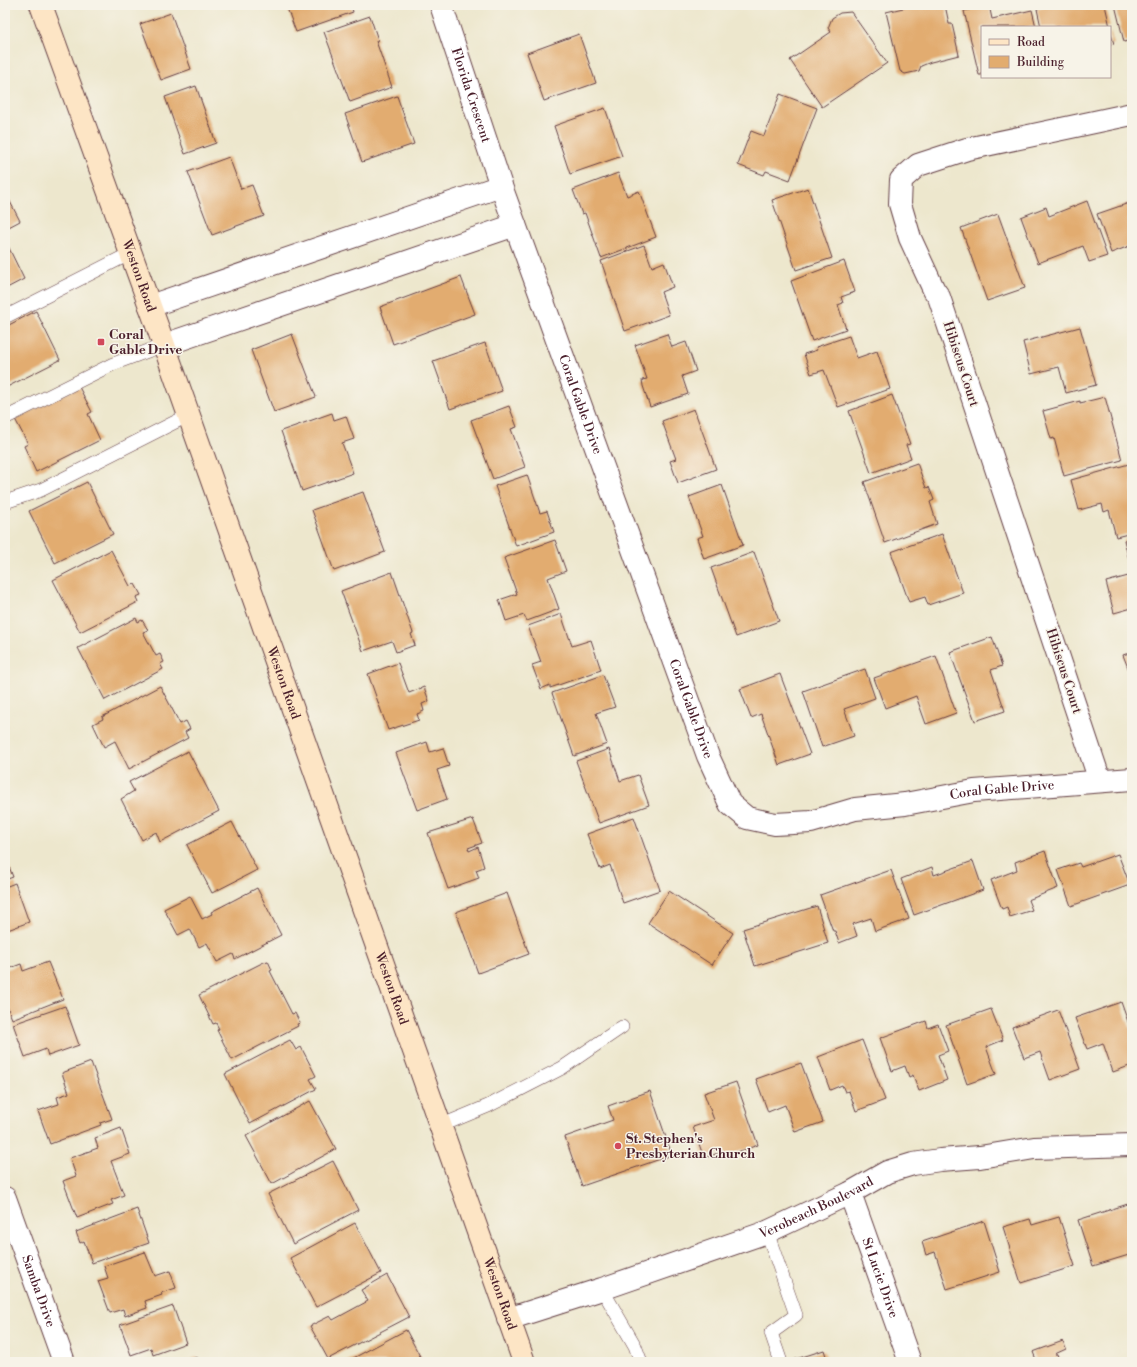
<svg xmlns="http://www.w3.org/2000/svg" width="1137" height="1367" viewBox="0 0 1137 1367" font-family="'Libre Bodoni',serif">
<rect width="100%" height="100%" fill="#f7f3e8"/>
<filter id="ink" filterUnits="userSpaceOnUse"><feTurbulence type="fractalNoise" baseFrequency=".025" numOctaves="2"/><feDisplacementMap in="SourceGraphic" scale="8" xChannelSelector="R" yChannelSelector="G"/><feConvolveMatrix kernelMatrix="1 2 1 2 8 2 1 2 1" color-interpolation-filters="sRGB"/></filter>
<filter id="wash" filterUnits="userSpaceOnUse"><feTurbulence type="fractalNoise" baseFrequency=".012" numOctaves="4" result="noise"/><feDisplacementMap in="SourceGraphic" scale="16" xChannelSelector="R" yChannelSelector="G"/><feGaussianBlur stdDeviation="0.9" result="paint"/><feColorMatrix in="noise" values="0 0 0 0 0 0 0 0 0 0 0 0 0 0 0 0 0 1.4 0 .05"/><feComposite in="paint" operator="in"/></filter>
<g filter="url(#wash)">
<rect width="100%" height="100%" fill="#ede7cd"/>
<g id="blocks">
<g fill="#e2ac6f">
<polygon points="292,5 351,5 353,12 296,32 287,8"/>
<polygon points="916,5 938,5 939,7 945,5 949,24 952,24 959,55 931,62 921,66 919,71 905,74 900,71 886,12"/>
<polygon points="989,5 992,19 1032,10 1036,27 982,27 982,75 979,75 964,11"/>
<polygon points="1053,5 1105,5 1110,27 1041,27 1037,9"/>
<polygon points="1115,5 1132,5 1132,40 1124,42"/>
<polygon points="851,12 887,63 822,107 790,60 831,32 828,28 832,18 840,13"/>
<polygon points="171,13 191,69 161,80 140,24"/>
<polygon points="370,16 378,40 376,41 392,87 350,102 324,32"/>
<polygon points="1110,31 1114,44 1110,45"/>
<polygon points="579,34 596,83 544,101 527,53"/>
<polygon points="196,86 216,143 185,154 165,97"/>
<polygon points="780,94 817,108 790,180 766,171 764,175 738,165 751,131 764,136"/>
<polygon points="397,96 414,144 362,162 345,114"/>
<polygon points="605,108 622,156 570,174 554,126"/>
<polygon points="229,157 241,189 252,185 264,216 212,235 188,172"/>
<polygon points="618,173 627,196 639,191 656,237 601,258 585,213 582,214 573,190"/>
<polygon points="808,188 832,258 796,270 772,200"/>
<polygon points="5,192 20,221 5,229"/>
<polygon points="1087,201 1107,256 1089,262 1083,246 1038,263 1021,217 1046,207 1049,216"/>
<polygon points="1132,202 1132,245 1111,253 1097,214"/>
<polygon points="998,214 1025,288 987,301 961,228"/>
<polygon points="7,244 24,279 5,289 5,245"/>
<polygon points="644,245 652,267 664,262 673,287 661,292 669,315 625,331 601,261"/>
<polygon points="844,261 855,292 841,297 843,303 838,305 846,329 812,341 791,281"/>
<polygon points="461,277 475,314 393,344 380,307"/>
<polygon points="36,311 60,360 5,388 5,327"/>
<polygon points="1080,327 1096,385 1066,393 1059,367 1031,374 1023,342"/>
<polygon points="292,334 316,397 274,412 251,350"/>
<polygon points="667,334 672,347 686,342 696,371 682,376 688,394 650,407 643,386 642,380 647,379 635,345"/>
<polygon points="849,336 857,358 877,351 890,389 838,407 824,370 811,374 804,354 817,350 816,347"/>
<polygon points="485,343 502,391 450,409 433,361"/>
<polygon points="79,387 92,412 88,414 100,440 36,472 24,446 28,444 15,419"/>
<polygon points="892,395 910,444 906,445 911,458 871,473 849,411"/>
<polygon points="1105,397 1122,460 1064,476 1054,438 1051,439 1043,411 1080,401 1080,403"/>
<polygon points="509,406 517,427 511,429 525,467 493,479 471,420"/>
<polygon points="694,409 716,469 678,483 670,461 676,459 662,421"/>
<polygon points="332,413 334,420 346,416 354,439 342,443 353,473 302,491 281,431"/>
<polygon points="917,463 926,488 929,487 934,500 930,502 937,524 885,543 864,482"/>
<polygon points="1129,464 1132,476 1132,533 1116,537 1109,510 1104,512 1102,504 1079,510 1071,480"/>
<polygon points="527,475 540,513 547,511 554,532 516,546 495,486"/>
<polygon points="87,482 113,534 55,563 29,511"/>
<polygon points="722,485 743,545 704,559 697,538 703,536 689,497"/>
<polygon points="363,492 385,552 334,571 312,510"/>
<polygon points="942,534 963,593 928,605 925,597 909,602 891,552"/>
<polygon points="1132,538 1132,568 1131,568 1124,540"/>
<polygon points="555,540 566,571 548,578 559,609 527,621 524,615 506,621 499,600 517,594 504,558"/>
<polygon points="111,550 130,586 135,584 141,595 136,597 138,602 80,632 53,580"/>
<polygon points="754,552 779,621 736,637 711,568"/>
<polygon points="392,572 413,633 411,634 415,645 396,652 392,641 363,651 341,591"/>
<polygon points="1132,575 1132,608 1114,613 1106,582"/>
<polygon points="561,614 572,646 591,640 601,670 550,688 550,685 541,689 532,665 541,662 528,626"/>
<polygon points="136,618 138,622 142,620 148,630 143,632 156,656 160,654 164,662 160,664 163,669 105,700 78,648"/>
<polygon points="992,637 1002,666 991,670 1005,711 975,721 950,652"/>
<polygon points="1132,652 1132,678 1123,655"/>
<polygon points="936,656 956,713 926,724 916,696 885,708 874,678"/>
<polygon points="398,663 409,693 424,687 429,701 422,704 424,711 417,714 419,720 388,730 368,674"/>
<polygon points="865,669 875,698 844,709 854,736 822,747 803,691"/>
<polygon points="780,674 810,754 779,765 761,714 751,718 740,689"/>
<polygon points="603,675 615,707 596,713 607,744 574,756 552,693"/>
<polygon points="160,686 180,724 186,721 190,729 185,732 188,738 129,769 115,741 104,747 93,724 103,719 102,717"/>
<polygon points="427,742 430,752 443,748 449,766 437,770 447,799 417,810 396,753"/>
<polygon points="609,749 620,781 638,775 649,805 599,823 576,761"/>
<polygon points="188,751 219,811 160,842 156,832 142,840 121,799 134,791 129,782"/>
<polygon points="634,817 660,890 623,903 610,865 600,869 587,834"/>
<polygon points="473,819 482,843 468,848 469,851 478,847 484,867 476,870 479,878 448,889 428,833"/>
<polygon points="232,822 257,870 212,893 187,845"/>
<polygon points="1045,851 1058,888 1028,900 1032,910 1010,917 1007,907 1002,909 991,880 1017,870 1015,862"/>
<polygon points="1118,854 1130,885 1071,906 1058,870 1079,863 1081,867"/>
<polygon points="5,856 13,877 5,880"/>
<polygon points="973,861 983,890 914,915 901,879 932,867 934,875"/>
<polygon points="891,870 909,919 875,931 871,918 853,924 857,936 839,943 835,931 833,931 820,895"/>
<polygon points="15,883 29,922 5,931 5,887"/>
<polygon points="257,888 281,935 235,959 233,954 217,962 207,943 199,947 190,929 178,935 164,909 190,896 202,919 212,914 211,912"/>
<polygon points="669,891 733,933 712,965 648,923"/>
<polygon points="507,893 529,954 478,973 456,912"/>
<polygon points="817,906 828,943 755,966 743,929"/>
<polygon points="268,961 272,970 270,971 292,1014 295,1013 300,1023 297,1024 298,1026 232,1060 217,1030 219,1029 216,1023 213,1024 199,995 264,962"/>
<polygon points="48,962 63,999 12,1019 5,1001 5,970 21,964 23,971"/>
<polygon points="1121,1002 1132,1033 1132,1065 1113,1072 1103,1043 1087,1049 1075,1018"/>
<polygon points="65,1006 79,1045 48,1056 46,1049 25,1057 13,1024"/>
<polygon points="991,1009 1003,1040 986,1047 996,1074 967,1084 946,1025"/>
<polygon points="1058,1010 1080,1069 1050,1080 1040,1052 1024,1058 1012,1027"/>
<polygon points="926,1021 928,1028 938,1024 948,1051 938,1055 947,1080 919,1091 913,1075 909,1077 905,1066 892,1071 880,1038"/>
<polygon points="290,1040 296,1050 301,1047 316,1076 310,1079 316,1089 250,1124 225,1074"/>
<polygon points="862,1040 885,1100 856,1111 849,1091 845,1092 842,1085 830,1090 818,1057"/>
<polygon points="91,1062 112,1119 100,1123 101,1125 50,1144 38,1111 59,1104 57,1097 69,1093 62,1073"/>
<polygon points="801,1063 823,1122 795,1132 785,1105 768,1112 756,1079"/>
<polygon points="736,1082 758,1145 726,1156 724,1151 704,1158 693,1127 714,1120 704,1093"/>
<polygon points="650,1091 672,1155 582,1186 565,1137 613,1120 608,1106"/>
<polygon points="310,1101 336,1149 272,1184 246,1136"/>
<polygon points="121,1128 130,1154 111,1161 124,1195 111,1200 113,1204 77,1218 63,1181 76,1176 70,1158 98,1148 95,1138"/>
<polygon points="333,1161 358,1210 293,1244 268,1194"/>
<polygon points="1131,1203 1132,1254 1093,1266 1078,1220"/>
<polygon points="137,1209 149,1243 92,1263 84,1241 80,1243 76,1232"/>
<polygon points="1059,1217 1075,1266 1021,1283 1003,1227 1030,1219 1032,1225"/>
<polygon points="984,1221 1000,1272 947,1289 935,1252 926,1255 922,1242"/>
<polygon points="355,1223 381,1273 316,1307 290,1258"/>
<polygon points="145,1252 155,1276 170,1271 176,1288 161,1293 162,1295 145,1301 147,1308 125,1316 123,1309 110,1313 98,1281 108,1278 104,1266"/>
<polygon points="387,1275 409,1317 328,1359 310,1326 330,1316 333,1320 368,1301 361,1290"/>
<polygon points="173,1306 186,1343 153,1355 151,1348 131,1355 120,1325"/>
<polygon points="406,1330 423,1362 346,1362"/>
<polygon points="1063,1341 1066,1349 1055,1354 1057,1354 1060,1362 1037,1362 1033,1352"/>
<polygon points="824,1350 828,1362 793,1362 793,1360"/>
<polygon points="197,1357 198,1362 184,1362"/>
</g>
</g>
</g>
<g filter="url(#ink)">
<use href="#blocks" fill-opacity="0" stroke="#623d43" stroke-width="1"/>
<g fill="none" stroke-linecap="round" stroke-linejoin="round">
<g stroke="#623d43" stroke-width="14">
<g id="service">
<polyline points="5,317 131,253"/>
<polyline points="5,418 113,364 164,345"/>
<polyline points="5,502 41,490 189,415"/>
<polyline points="440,1126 488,1106 562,1068 622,1027"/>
<polyline points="767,1232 796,1315 771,1333 781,1362"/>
<polyline points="602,1289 635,1346 641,1362"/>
</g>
</g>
<g stroke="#623d43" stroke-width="24">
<g id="minor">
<path id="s1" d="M441,5L501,186L708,756L730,804L747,818L775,824L811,822L855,809L905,804L974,791L1132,779"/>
<polyline points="150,306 501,186"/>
<polyline points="164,345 515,225"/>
<polyline points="1100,781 939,297 934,290 910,238 900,204 901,180 918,165 967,149 1132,114"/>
<path id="s2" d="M850,1193L910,1362"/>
<path id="s3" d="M5,1198L64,1362"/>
<path id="s4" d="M508,1319L602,1289L767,1232L850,1193L887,1172L913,1164L940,1160L980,1157L1034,1148L1132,1145"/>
</g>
</g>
<g stroke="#623d43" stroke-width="24">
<g id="secondary">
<path id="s5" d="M41,5L164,345L524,1362"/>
</g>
</g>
<use href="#service" stroke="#fff" stroke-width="13"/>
<use href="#minor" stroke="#fff" stroke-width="22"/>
<use href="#secondary" stroke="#fde5c5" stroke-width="22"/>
</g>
</g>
<g fill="#d1495b" stroke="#f7f3e8" stroke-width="1.5">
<rect x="97" y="338" width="8" height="8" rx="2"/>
<circle cx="618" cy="1146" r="4"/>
</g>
<g text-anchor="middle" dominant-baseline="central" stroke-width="3" stroke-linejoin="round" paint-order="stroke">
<g font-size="13" fill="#4a1f2b" stroke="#f7f3e8">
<text stroke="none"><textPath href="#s1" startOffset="95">Florida Crescent</textPath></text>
<text stroke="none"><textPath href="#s5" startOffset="288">Weston Road</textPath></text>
<text transform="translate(961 364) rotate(72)">Hibiscus Court</text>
<text stroke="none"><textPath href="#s1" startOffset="423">Coral Gable Drive</textPath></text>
<text transform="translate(1064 671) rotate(72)">Hibiscus Court</text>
<text stroke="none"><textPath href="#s5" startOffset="720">Weston Road</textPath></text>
<text stroke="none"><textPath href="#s1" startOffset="747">Coral Gable Drive</textPath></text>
<text stroke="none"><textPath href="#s1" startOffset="1131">Coral Gable Drive</textPath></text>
<text stroke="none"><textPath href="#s5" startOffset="1044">Weston Road</textPath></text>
<text stroke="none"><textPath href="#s4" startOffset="328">Verobeach Boulevard</textPath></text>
<text stroke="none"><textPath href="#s2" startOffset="90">St Lucie Drive</textPath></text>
<text stroke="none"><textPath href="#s3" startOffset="99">Samba Drive</textPath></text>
<text stroke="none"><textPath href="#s5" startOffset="1368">Weston Road</textPath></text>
</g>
<g font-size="13" font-weight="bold" fill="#4a1f2b" stroke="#f7f3e8" text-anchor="start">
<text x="109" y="335">Coral<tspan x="109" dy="15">Gable Drive</tspan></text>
<text x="626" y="1139">St. Stephen's<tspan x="626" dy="15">Presbyterian Church</tspan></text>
</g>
</g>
<rect width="1137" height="1367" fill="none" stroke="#f7f3e8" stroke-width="20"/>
<rect x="981" y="26" width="130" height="52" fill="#f7f3e8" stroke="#b29e9c"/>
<rect x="989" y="39" width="20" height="6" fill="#fde5c5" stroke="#b29e9c"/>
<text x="1017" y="46" font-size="12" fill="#4a1f2b">Road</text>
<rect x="989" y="56" width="20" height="12" fill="#e2ac6f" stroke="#b29e9c"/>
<text x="1017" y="66" font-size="12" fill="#4a1f2b">Building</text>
</svg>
